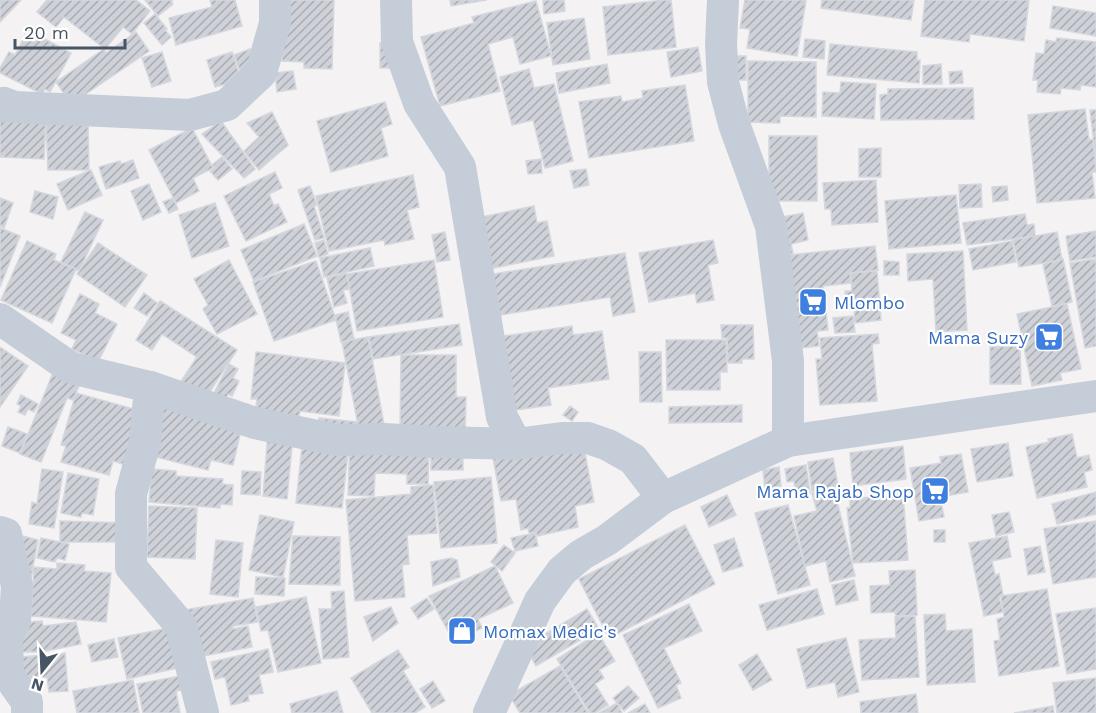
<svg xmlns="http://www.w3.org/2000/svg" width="1096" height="713" viewBox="0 0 1096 713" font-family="'Work Sans',sans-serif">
<defs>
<pattern id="building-hatch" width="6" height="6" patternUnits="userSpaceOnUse" patternTransform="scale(1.5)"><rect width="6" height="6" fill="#ced1d8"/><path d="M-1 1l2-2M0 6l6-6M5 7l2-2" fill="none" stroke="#a9acb3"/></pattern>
</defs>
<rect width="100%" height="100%" fill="#f4f2f2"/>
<g fill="url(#building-hatch)" stroke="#d5d7de" stroke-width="1.5">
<polygon points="0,0 21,0 0,22"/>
<polygon points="47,0 136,0 150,11 132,34 123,27 105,49 64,17 56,27 37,12"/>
<polygon points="145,0 173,0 171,1 173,4 158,16"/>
<polygon points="210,0 235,0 242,26 176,45 169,18 212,7"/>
<polygon points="284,0 334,0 332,69 304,68 304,62 282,61"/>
<polygon points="450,0 487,0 451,6"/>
<polygon points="543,0 564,0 565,11 544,14"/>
<polygon points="663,0 671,0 676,47 608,55 603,7"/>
<polygon points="745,0 806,0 797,56 747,48 750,29 740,28"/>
<polygon points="822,0 914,0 911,20 821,8"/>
<polygon points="925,0 1029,0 1024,41 970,34 969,42 921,36"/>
<polygon points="536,1 551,56 520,64 513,37 488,44 500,91 440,106 421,37 474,23 472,17"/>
<polygon points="1053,6 1096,13 1096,36 1050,28"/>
<polygon points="155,14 167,29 165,30 171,37 162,45 144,23"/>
<polygon points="584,18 590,59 553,65 547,23"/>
<polygon points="28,30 71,53 50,92 45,89 42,94 0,73 0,68 9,52 15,55"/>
<polygon points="136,32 149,51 71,104 56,82 104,49 106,53"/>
<polygon points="1057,38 1096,42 1096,87 1081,85 1080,90 1061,88 1060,94 1037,92 1038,80 1033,80 1036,53 1044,54 1046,40 1056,42"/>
<polygon points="805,39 825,41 824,59 803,57"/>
<polygon points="393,42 394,68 380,68 380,43"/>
<polygon points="830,44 917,52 917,60 920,60 919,83 827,75"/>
<polygon points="698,47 702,71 671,77 667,52"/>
<polygon points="250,49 259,73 243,79 234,55"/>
<polygon points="162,52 171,81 152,87 142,58"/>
<polygon points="232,52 241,80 215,87 207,60"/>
<polygon points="732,56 746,56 746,80 735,80"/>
<polygon points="748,61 816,62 816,117 780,116 780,123 748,122"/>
<polygon points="607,64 610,83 559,93 556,73"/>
<polygon points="941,64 942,84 923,84 923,66"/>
<polygon points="529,69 534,88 554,84 573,161 545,168 533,120 512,125 500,77"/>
<polygon points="293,71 296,89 277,92 275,73"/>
<polygon points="962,71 963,83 950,84 949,72"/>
<polygon points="841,82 876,84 874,119 822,116 823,92 840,93"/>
<polygon points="685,85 694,141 589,158 579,102 621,96 622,102 643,98 642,91"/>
<polygon points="973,88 974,119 881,120 880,95 888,94 888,89"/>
<polygon points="385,102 392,124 381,128 388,156 331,172 317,121"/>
<polygon points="1085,109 1089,140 1093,139 1096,170 1096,172 1092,172 1095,198 1037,203 1028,115"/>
<polygon points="1090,110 1096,110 1096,161"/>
<polygon points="0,112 46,115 44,159 0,157"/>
<polygon points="272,112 288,145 259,170 244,151 259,137 247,123"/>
<polygon points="46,121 88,121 89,170 48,170"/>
<polygon points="221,121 255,169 244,178 202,134"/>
<polygon points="192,128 213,168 193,178 199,191 176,203 149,150"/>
<rect x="769" y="136" width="48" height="65"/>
<polygon points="881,148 881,177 859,177 859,149"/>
<polygon points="222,157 232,169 218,180 210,171 215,168 212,165"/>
<polygon points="541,159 542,173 528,174 526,161"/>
<polygon points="133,160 139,178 106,189 99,167 120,161 121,164"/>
<polygon points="586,169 589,185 574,188 570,171"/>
<polygon points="91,170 102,195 68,210 57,184"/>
<polygon points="275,172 282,188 269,194 274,206 278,204 287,222 246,241 224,196"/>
<polygon points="413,175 419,207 407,210 414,239 385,245 384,240 329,251 316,196"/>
<polygon points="876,180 878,222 832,225 831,209 825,209 823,183"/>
<polygon points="149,184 161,212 143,220 131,191"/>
<polygon points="981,184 982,207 960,208 959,185"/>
<polygon points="310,186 317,205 314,206 324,238 315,240 298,190"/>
<polygon points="1007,186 1008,200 993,202 992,187"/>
<polygon points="35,191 58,197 53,219 30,212"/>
<polygon points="956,195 961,243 889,249 885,201"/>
<polygon points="0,198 13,203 4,228 0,226"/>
<polygon points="173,198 178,209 169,213 163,202"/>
<polygon points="215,203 229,246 192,258 179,215"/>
<polygon points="534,206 537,223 547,221 554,256 488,269 477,218"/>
<polygon points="85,212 103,220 79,271 61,262"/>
<polygon points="803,213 808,240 791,244 793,253 780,256 776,218"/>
<polygon points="1025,214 1027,225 1034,224 1035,236 967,245 963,223"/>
<polygon points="304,224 317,256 254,281 241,250"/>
<polygon points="0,228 20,236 0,287"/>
<polygon points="1096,231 1096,257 1070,261 1066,236"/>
<polygon points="445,232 450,260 437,262 432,235"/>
<polygon points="1057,232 1062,260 1019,267 1013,240"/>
<polygon points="324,240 328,254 319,257 315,243"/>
<polygon points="713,240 718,263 708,265 714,300 697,303 695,293 649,302 639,253"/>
<polygon points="27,241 56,254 54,260 76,269 52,323 1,300"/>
<polygon points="1012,241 1016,262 973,270 969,249"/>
<polygon points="98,243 147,275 125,307 77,274"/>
<polygon points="875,246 878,270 850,273 851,283 823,286 828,330 817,331 819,346 792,349 790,255"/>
<polygon points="370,248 374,266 324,277 320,258"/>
<polygon points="963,251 967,330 936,332 933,279 908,281 907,254"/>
<polygon points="625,253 635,312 613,316 610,297 488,317 481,276"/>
<polygon points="1063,259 1072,302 1052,306 1043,264"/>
<polygon points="1096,259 1096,346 1085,348 1070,263"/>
<polygon points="229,260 257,314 217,334 203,309 208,305 194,279"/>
<polygon points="434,260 443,317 357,331 347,274"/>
<polygon points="316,261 336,320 274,341 253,282"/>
<polygon points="884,261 899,262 899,275 884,275"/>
<polygon points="877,271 881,320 855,323 854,307 846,308 845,291 852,291 851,273"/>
<polygon points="346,273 350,289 343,290 347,303 334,307 327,278"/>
<polygon points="144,293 157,303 147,316 134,308"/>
<polygon points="80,294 99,304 95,313 117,324 98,362 72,349 76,340 61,333"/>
<polygon points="160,301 237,350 205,399 180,383 197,357 162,334 152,350 136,340"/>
<polygon points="1067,304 1081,369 1060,373 1062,380 1032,386 1017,314"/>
<polygon points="348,312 354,339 341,342 335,315"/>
<polygon points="853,316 855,332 835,333 833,318"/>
<polygon points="459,324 462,345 373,359 369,337"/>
<polygon points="721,325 753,325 754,359 742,359 742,363 728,363 727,338 722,338"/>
<polygon points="572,326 573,335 602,331 609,379 548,388 551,405 508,411 497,337"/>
<polygon points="878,334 879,343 872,344 877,401 820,405 816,359 822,359 820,338"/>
<polygon points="368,337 385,430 360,435 342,342"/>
<polygon points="666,340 726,340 727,372 720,372 720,390 667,390"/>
<polygon points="1020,346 1021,384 990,384 990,347"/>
<polygon points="0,347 28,366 0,407"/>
<polygon points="256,352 345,363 339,416 300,411 298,421 255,415 257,399 251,399"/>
<polygon points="639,352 661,352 662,402 640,402"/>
<polygon points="401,355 456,355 456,397 466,397 465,432 400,431"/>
<polygon points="229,364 238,369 233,378 239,381 232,396 228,394 222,407 210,401"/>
<polygon points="55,368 82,379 73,400 67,398 41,462 20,454"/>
<polygon points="76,393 141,411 126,465 113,461 109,475 61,462 66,446 61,445"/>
<polygon points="21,395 38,404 34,412 28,409 25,415 18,412 21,406 17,404"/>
<polygon points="742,405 742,422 669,423 669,407"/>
<polygon points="161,406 242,426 233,465 211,460 208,470 148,455"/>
<polygon points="570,406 578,412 572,421 563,415"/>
<polygon points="319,418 357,422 355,436 318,432"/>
<polygon points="8,427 27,434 20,453 2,446"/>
<polygon points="268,432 293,435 287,499 263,496"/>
<polygon points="1072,434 1077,458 1089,455 1092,470 1084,472 1087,487 1037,498 1026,447 1049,442 1048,439"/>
<polygon points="303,437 349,442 342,508 296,503"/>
<polygon points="350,442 429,444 428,484 407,484 407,474 375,473 374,496 348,495"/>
<polygon points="583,442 594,502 575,506 578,527 537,536 536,532 529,533 528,528 521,530 516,499 501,501 493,458"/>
<polygon points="1008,443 1013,476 977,482 971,449"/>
<polygon points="903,446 906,479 853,486 850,453"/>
<polygon points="431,449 463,452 463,470 431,470"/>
<polygon points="961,454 968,492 940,497 944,517 919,521 910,468 941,463 940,457"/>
<polygon points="833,458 838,486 812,491 808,462"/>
<polygon points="806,465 810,493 796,495 794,481 787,482 785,469"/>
<polygon points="779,467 781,486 765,489 763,470"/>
<polygon points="42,469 63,472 54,528 29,524 32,502 37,504"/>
<polygon points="152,469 176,471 176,476 223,479 222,484 233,485 232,505 220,504 220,508 149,502"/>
<polygon points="242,471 261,472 260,495 241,494"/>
<polygon points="68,473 99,479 93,515 82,513 81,517 61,513"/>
<polygon points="491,477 497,543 441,548 434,482"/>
<polygon points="433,485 437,533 407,535 409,564 402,565 405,597 355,601 346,500 411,494 411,487"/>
<polygon points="834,488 855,576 830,582 826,561 805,566 794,516 817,511 812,493"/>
<polygon points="1096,492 1096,514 1057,524 1052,504"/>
<polygon points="903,494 908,560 853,563 847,508 850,508 850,499"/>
<polygon points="727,495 736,515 709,527 701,507"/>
<polygon points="788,505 810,585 778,594 755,513"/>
<polygon points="149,506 197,508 195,559 147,557"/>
<polygon points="1009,512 1014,532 996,536 992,515"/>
<polygon points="260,515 294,522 283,577 249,570"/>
<polygon points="60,521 127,523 127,542 60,542"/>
<polygon points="1096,521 1096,577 1053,584 1044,529"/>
<polygon points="685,525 715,584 609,638 579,579"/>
<rect x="934" y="530" width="11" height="12"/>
<polygon points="535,533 538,546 515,551 511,538"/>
<polygon points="23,536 38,540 31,578 16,571"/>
<polygon points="293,536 340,537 340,585 289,584"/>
<polygon points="1007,536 1011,557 992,561 995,575 999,574 1003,595 999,596 1003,612 984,616 969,543"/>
<polygon points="41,538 69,544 65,560 57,558 55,562 37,558"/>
<polygon points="734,538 743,566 723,572 714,545"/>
<polygon points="216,540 243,543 238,597 210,594"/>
<polygon points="504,545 515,553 502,571 491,562"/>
<polygon points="1040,546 1045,572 1028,575 1024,549"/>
<polygon points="451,558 457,560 460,577 433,586 431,562"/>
<polygon points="57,563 85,565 84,571 111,573 106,622 31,616 34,567 57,569"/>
<polygon points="495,566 513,603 478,619 482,628 454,642 429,596"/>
<polygon points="915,570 917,615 896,616 895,612 871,613 870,586 890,585 889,571"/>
<polygon points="256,577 285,578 284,596 255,594"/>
<polygon points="854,580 858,600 836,605 832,585"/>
<polygon points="817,589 824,614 767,630 759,605"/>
<polygon points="1047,589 1059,666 999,676 994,641 1000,640 997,619 1004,617 1001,596"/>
<polygon points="344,591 349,657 323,659 319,609 332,609 331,592"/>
<polygon points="306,597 321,663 278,672 268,630 261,631 256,607"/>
<polygon points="253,598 258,622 233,626 233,629 248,626 252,647 193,658 184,610"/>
<polygon points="427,598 434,609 418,619 411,608"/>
<polygon points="689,604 702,631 664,648 681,683 676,685 681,698 658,708 623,635"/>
<polygon points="391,607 398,623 373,641 364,617"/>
<polygon points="1096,608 1096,669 1067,674 1056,614"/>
<polygon points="587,609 599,629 536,666 525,646"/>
<polygon points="945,614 946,631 972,629 975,682 927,685 924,615"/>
<polygon points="915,616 919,677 862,680 859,640 896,638 895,617"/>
<polygon points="42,621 43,626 76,622 81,644 41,652 22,652 18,623"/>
<polygon points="169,628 178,668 127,679 118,638"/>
<polygon points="598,633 615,661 599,670 604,678 595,684 608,705 595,713 590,713 557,659"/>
<polygon points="846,638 859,692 838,697 835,682 807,688 797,649"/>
<polygon points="114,639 118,657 92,662 88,645"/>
<polygon points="268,649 273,672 259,675 263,693 248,695 249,701 231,705 225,677 215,679 211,662"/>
<polygon points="398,650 409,667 403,671 425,707 415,713 372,713 351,678"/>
<polygon points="65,653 68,691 49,692 47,677 13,680 11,658"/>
<polygon points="757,654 772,680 753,690 739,665"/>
<polygon points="560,666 588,713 520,713 509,695"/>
<polygon points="185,675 188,689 176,691 180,713 143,713 137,684"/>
<polygon points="1096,678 1096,713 1057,713 1053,683"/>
<polygon points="133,680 139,713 77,713 73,691"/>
<polygon points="433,681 445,701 432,708 420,689"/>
<polygon points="628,686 639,698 624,711 613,698"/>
<polygon points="337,691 343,713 292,713 290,704"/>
<polygon points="916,694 918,713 861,713 860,702"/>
<polygon points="617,703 622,713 599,713"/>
<polygon points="645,704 650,713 628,713"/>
<polygon points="1053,706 1054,713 1014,713"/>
</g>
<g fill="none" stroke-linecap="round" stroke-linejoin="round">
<g stroke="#c5cdd8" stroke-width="32">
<polyline points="396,0 397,42 419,103 460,167 502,417 516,444 562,438 588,438 608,445 633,459 663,498"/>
<polyline points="723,0 721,44 723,82 734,124 771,226 788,361 788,441"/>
<polyline points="0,107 4,103 15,107 190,115 227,105 261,73 275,23 275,0"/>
<polyline points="0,319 71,368 150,387 255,423 336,440 384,439 436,442 516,444"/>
<polyline points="150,387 145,442 131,494 131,567 181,626 203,713"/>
<polyline points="0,532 6,534 17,586 15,621 7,634 8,675 27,702 27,713"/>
<polyline points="489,713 540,601 562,571 581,555 607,540 663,498 788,441 1096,396"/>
</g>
</g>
<defs>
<g id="supermarket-square" transform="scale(1.5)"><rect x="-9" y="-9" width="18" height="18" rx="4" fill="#3f7fe0" stroke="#fff"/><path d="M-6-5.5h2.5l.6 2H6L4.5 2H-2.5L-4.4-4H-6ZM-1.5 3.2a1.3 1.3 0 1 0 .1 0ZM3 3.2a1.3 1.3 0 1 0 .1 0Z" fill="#fff"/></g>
<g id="shop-square" transform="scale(1.5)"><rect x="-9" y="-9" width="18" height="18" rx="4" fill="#3f7fe0" stroke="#fff"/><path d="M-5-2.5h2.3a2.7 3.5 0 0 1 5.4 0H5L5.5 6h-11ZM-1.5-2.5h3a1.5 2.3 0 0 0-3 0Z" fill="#fff"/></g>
</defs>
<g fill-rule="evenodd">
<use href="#supermarket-square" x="813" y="302"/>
<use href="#supermarket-square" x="1049" y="337"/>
<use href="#supermarket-square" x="935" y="491"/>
<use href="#shop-square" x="462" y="631"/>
</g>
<g text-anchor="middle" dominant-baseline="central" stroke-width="4.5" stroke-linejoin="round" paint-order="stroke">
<g font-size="18" fill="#366cbe" stroke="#fff" text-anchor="start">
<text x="834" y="302">Mlombo</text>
<text x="1028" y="337" text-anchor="end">Mama Suzy</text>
<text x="914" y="491" text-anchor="end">Mama Rajab Shop</text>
<text x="483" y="631">Momax Medic's</text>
</g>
</g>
<g transform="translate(42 671) rotate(198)" stroke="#ffffff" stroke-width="4.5" paint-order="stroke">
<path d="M0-4.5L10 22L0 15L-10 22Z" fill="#475462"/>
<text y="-9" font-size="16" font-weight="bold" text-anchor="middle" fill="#475462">N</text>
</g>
<path d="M15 39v9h110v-9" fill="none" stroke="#475462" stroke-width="3"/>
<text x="24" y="39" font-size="18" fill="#475462" stroke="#ffffff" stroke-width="4.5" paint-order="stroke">20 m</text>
</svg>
